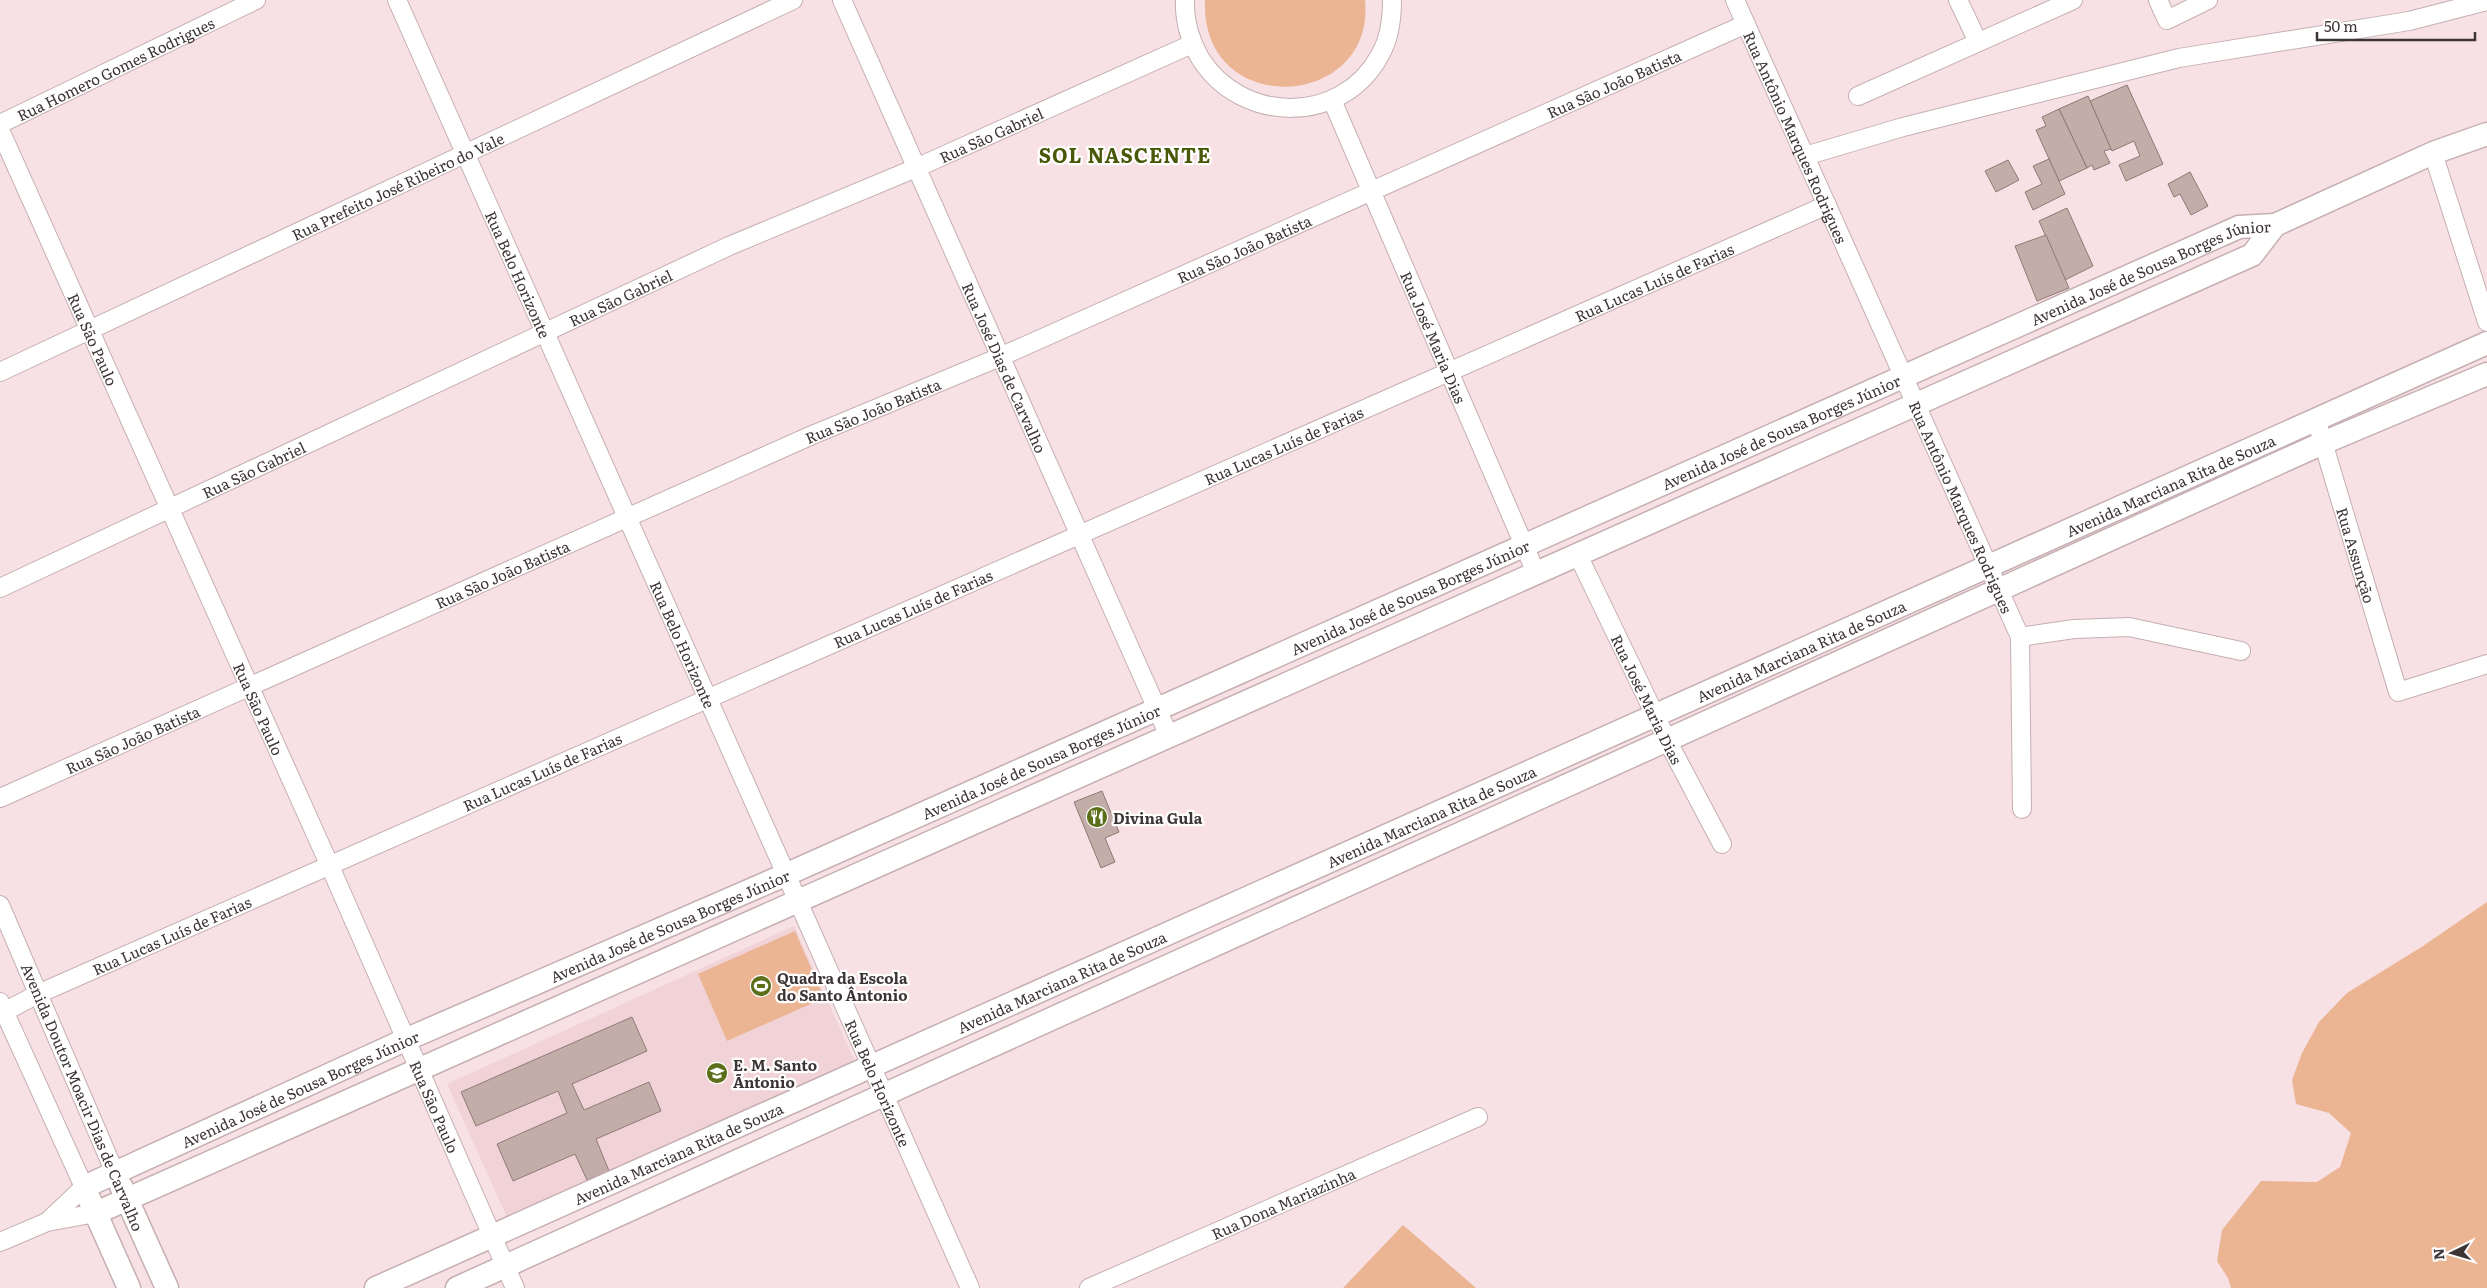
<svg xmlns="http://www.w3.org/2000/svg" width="2487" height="1288" viewBox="0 0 2487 1288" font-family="Literata,serif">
<rect width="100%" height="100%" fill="#f8e1e5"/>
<path fill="#f1d3d7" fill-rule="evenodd" d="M794,926L856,1064L509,1222L447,1084ZM632,1017L647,1051L572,1084L584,1110L649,1082L661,1111L596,1139L609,1171L587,1180L575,1154L513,1181L497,1144L567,1113L558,1091L477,1126L461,1092Z"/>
<g fill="#ebb492">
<path d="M1205,0H1365C1376,110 1200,121 1205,0Z"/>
<polygon points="2487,902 2487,1288 2231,1288 2228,1278 2217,1261 2222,1230 2261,1181 2317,1182 2340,1167 2351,1133 2329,1113 2296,1104 2292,1080 2302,1053 2319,1022 2347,993 2423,946"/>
<polygon points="795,931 824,998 727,1041 698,974"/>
<polygon points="1403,1225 1476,1288 1343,1288"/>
</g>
<g fill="#c2ada9" stroke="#8d7976">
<polygon points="2127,85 2163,164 2126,181 2119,165 2140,156 2134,141 2112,151 2090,101"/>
<polygon points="2088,96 2111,149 2104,151 2110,163 2094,170 2092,165 2087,168 2059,109"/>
<polygon points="2059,109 2087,168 2059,181 2036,130 2046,126 2042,117"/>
<polygon points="2049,159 2065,194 2033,210 2025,192 2042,184 2033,166"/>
<polygon points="2008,160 2019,180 1996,192 1985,171"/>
<polygon points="2190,172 2208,206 2191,215 2180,194 2174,197 2168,184"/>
<polygon points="2067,208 2093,266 2065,280 2039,221"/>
<polygon points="2046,235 2069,288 2037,301 2015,246"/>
<polygon points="1102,791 1119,832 1105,838 1115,862 1101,868 1074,802"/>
<polygon points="632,1017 647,1051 572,1084 584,1110 649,1082 661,1111 596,1139 609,1171 587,1180 575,1154 513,1181 497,1144 567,1113 558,1091 476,1126 461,1092"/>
</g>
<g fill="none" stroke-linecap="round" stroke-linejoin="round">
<g stroke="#c5afb2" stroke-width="20">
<g id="minor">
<path id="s1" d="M397,0L970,1288"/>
<path id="s2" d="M842,0L1169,736"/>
<path d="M1185,0C1184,21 1190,40 1200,58C1241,124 1342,126 1380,55C1390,38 1392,19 1392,0"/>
<path id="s3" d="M1735,0L2020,637L2022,809"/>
<polyline points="1958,0 1978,42"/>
<polyline points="2158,0 2167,20 2208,0"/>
<polyline points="1858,96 2073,0"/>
<path id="s4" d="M1332,100L1536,573"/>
<path id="s5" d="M0,124L256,0"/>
<path id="s6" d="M0,130L329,864L515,1288"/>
<polyline points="2433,153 2487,322"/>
<polyline points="1805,156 1903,127 2179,58 2409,21 2487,1"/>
<path id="s7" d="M0,372L793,0"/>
<path id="s8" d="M2316,419L2398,692L2487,664"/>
<path id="s9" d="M1577,553L1667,740L1722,844"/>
<path id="s10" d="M0,588L729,246L916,168L1192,44"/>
<polyline points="2020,637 2074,629 2129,627 2241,651"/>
<path id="s11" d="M0,798L810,436L1000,357L1746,24"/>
<polyline points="0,905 115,1173"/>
<polyline points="0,1002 84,1187 47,1222"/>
<path id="s12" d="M0,1014L38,994C633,729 1231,469 1827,205"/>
<polyline points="0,1242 47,1222 96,1213"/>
<path id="s13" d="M1089,1288L1478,1117"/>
</g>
</g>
<g stroke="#c5afb2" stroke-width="25">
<g id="tertiary">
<polyline points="121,1186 167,1288"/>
<polyline points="96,1213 2252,255 2275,225"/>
<path id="s14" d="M129,1288L84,1187L405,1040L785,875L2239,227L2275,225L2433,153L2487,134"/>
<path id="s15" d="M376,1288L2487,343"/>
<polyline points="457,1288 2323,443 2487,374"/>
</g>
</g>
<use href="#minor" stroke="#fff" stroke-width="18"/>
<use href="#tertiary" stroke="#fff" stroke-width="22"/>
</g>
<defs>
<g id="restaurant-disc" transform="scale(1.125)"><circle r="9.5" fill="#5e6f1c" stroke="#fff"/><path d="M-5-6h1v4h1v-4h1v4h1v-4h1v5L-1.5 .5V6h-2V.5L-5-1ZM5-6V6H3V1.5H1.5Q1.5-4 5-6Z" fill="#fff"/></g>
<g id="stadium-disc" transform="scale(1.125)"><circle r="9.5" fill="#5e6f1c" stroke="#fff"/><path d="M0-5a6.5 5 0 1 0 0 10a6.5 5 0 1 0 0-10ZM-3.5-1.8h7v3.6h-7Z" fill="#fff"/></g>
<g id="school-disc" transform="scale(1.125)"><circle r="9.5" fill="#5e6f1c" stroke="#fff"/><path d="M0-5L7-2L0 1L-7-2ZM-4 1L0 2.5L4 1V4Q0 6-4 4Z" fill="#fff"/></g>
</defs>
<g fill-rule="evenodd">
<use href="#restaurant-disc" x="1097" y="817"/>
<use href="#stadium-disc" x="761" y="986"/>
<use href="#school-disc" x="717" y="1073"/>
</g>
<g text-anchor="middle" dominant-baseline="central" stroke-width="4.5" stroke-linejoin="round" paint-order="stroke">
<g font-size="15" fill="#3d3435" stroke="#fff">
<text stroke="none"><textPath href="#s5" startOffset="128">Rua Homero Gomes Rodrigues</textPath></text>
<text stroke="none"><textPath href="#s11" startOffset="1765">Rua São João Batista</textPath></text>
<text stroke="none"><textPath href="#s10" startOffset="1090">Rua São Gabriel</textPath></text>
<text stroke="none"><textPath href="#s3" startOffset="150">Rua Antônio Marques Rodrigues</textPath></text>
<text stroke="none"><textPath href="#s7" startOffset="439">Rua Prefeito José Ribeiro do Vale</textPath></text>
<text stroke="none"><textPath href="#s11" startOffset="1360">Rua São João Batista</textPath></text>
<text stroke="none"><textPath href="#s1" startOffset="300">Rua Belo Horizonte</textPath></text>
<text stroke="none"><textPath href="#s14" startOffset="2372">Avenida José de Sousa Borges Júnior</textPath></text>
<text stroke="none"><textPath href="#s12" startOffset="1809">Rua Lucas Luís de Farias</textPath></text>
<text stroke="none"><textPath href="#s10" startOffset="685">Rua São Gabriel</textPath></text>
<text stroke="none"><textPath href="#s4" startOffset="258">Rua José Maria Dias</textPath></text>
<text stroke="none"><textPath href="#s6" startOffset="229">Rua São Paulo</textPath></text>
<text stroke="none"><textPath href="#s2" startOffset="402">Rua José Dias de Carvalho</textPath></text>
<text stroke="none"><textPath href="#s11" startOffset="955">Rua São João Batista</textPath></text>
<text stroke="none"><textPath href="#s14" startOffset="1968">Avenida José de Sousa Borges Júnior</textPath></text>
<text stroke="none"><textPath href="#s12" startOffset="1404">Rua Lucas Luís de Farias</textPath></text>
<text stroke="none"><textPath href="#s10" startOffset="280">Rua São Gabriel</textPath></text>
<text stroke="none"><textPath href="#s15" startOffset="1966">Avenida Marciana Rita de Souza</textPath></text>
<text stroke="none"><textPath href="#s3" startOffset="555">Rua Antônio Marques Rodrigues</textPath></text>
<text stroke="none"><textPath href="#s8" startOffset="142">Rua Assunção</textPath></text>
<text stroke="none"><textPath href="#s11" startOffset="550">Rua São João Batista</textPath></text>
<text stroke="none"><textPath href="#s14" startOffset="1562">Avenida José de Sousa Borges Júnior</textPath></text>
<text stroke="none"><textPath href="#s12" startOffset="999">Rua Lucas Luís de Farias</textPath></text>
<text stroke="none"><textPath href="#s1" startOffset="705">Rua Belo Horizonte</textPath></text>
<text stroke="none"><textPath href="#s15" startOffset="1561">Avenida Marciana Rita de Souza</textPath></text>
<text stroke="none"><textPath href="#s9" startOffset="162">Rua José Maria Dias</textPath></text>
<text stroke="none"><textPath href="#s6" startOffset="634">Rua São Paulo</textPath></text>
<text stroke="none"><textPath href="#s11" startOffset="145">Rua São João Batista</textPath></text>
<text stroke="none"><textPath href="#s14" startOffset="1158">Avenida José de Sousa Borges Júnior</textPath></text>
<text stroke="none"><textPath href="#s12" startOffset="594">Rua Lucas Luís de Farias</textPath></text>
<text stroke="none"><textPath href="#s15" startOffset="1156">Avenida Marciana Rita de Souza</textPath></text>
<text stroke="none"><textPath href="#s14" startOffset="752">Avenida José de Sousa Borges Júnior</textPath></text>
<text stroke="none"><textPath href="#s12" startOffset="189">Rua Lucas Luís de Farias</textPath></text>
<text stroke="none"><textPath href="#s15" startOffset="751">Avenida Marciana Rita de Souza</textPath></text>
<text stroke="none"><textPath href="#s1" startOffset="1185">Rua Belo Horizonte</textPath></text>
<text stroke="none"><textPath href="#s14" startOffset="348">Avenida José de Sousa Borges Júnior</textPath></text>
<text transform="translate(83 1097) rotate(67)">Avenida Doutor Moacir Dias de Carvalho</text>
<text stroke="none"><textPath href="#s6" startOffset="1069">Rua São Paulo</textPath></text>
<text stroke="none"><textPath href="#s15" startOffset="331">Avenida Marciana Rita de Souza</textPath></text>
<text stroke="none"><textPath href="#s13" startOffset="212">Rua Dona Mariazinha</textPath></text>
</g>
<g font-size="15" font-weight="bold" fill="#3d3435" stroke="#fff" text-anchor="start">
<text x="1113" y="817">Divina Gula</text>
<text x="777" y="977">Quadra da Escola<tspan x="777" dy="17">do Santo Ântonio</tspan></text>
<text x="733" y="1064">E. M. Santo<tspan x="733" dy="17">Ãntonio</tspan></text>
</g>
<g font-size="20" font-weight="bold" letter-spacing="1" fill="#495806" stroke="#fff">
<text x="1125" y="154">SOL NASCENTE</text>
</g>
</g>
<g transform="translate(2452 1253) rotate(265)" stroke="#ffffff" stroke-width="4" paint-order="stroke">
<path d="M0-4L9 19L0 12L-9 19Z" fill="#3d3435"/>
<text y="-8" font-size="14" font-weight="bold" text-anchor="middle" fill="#3d3435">N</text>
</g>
<path d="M2317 32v8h158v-8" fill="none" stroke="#3d3435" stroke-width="2.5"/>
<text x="2324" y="32" font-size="15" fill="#3d3435" stroke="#ffffff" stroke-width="4" paint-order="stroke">50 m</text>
</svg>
